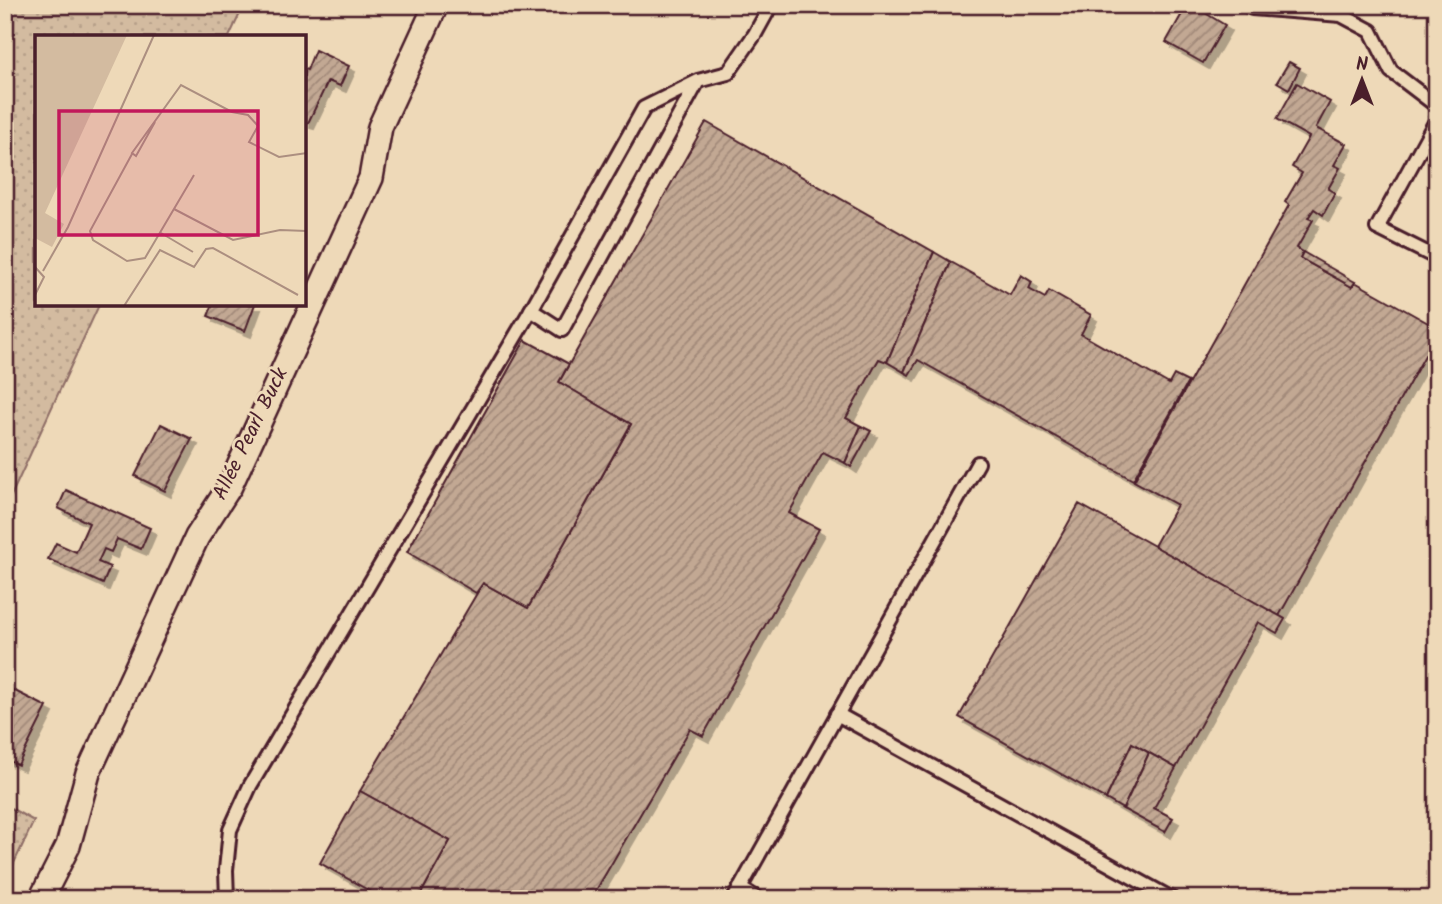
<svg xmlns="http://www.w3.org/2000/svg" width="1442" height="904" viewBox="0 0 1442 904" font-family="Kalam,sans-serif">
<defs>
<pattern id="grass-dots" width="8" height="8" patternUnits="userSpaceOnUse" patternTransform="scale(1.75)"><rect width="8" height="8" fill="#d3bba0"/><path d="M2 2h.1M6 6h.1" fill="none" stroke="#b7a08a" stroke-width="1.8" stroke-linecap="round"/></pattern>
<pattern id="building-hatch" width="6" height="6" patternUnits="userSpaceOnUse" patternTransform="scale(1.75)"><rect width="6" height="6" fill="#c2a893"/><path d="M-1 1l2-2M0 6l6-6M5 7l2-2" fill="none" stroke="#a08878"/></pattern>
<filter id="shadow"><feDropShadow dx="6" dy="6" stdDeviation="0" flood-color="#0004"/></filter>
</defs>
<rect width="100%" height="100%" fill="#eed9b8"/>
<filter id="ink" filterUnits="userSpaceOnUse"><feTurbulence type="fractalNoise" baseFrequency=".0143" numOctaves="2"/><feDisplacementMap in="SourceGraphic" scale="14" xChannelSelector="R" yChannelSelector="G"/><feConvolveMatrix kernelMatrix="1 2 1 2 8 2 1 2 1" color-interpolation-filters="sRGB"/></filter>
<g filter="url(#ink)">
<g fill="url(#grass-dots)" stroke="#8e6d66" stroke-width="2">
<polygon points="5,5 244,5 229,37 37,37 37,304 99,305 5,509"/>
<polygon points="5,805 34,821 5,882"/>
</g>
<g fill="url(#building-hatch)" stroke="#4a1f2b" stroke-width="2" filter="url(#shadow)">
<polygon points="1187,5 1192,5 1225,25 1203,63 1166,42"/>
<polygon points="315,50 349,66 340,86 328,81 308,123 304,122 304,69 307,70"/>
<polygon points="1289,62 1300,68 1289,89 1277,82"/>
<polygon points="1297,83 1330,102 1316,128 1346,144 1334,165 1340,168 1328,189 1335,193 1323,215 1314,209 1308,218 1313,220 1297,248 1303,252 1300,258 1352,287 1355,282 1437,328 1437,334 1279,616 1154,546 1177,505 1134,481 1289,205 1285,202 1302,173 1292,167 1309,137 1277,119"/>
<polygon points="706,122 934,252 887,362 879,359 846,418 861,426 845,463 823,452 789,513 819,529 703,736 690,729 591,899 418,899 450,841 360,791 483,583 528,608 631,424 559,382"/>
<polygon points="934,252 951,262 904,372 887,362"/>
<polygon points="1303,252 1355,282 1352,287 1300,258"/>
<polygon points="951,262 1010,295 1021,275 1032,282 1029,289 1045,298 1049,291 1091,315 1081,334 1169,384 1174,375 1188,382 1133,480 918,360 909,375 904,372"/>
<polygon points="213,304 255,304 245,331 208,316"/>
<polygon points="525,340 569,364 559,382 631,424 528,608 483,583 476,593 407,552"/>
<polygon points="161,424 192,439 165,491 135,476"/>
<polygon points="861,426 871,431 851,467 845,463"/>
<polygon points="66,490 150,528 141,549 117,539 111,552 104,549 98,562 110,567 103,584 48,559 56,543 76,552 89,523 58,508"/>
<polygon points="1079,504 1285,619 1277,633 1258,622 1176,768 1132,743 1106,799 959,717"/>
<polygon points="5,686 47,707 18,765 5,759"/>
<polygon points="1132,743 1149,753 1123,809 1106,799"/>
<polygon points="1149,753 1176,768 1154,808 1173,818 1165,832 1123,809"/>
<polygon points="360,791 450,841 418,899 384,899 320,863"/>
</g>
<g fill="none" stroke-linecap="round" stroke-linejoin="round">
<g stroke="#4a1f2b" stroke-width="18">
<g id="service">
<polyline points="1247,5 1252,8 1341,15 1371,31 1391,71 1437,106"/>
<polyline points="698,81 562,330 531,310 644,108 698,81 728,73 755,34 771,5"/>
<polyline points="1437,119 1377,228 1437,258"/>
<polyline points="837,714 1172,899"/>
<polyline points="740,888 758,899"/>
<polyline points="227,899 226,870 230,830 250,786 531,310"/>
<polyline points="734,899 978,463"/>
</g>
</g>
<g stroke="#4a1f2b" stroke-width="28">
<polyline id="minor" points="41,899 68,846 88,773 197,537 230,486 371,178 380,127 436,5"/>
</g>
<use href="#service" stroke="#eed9b8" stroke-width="12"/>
<use href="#minor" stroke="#eed9b8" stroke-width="23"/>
</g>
</g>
<g text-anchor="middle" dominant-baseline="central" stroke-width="6" stroke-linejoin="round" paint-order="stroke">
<g font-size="21" fill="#4a1f2b" stroke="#eed9b8">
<text transform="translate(251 434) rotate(-64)">Allée Pearl Buck</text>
</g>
</g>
<g transform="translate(35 35)">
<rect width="271" height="271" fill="#eed9b8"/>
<path d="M0,0H92L10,178L29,189L17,212L0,203Z" fill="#d3bba0"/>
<path fill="none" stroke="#ac8f80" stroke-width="2" d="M120,87L101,121L97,118L146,50L197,77L213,80L223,91L214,107L244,122L272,118M97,119L55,196L58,205L92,226L110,223L159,140M139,174L198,205L245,195L272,196M126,198L158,217M0,232L9,242L0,260M8,236L33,192L119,0M89,271L125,215L159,232L171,214L178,213L263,260"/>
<path fill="#c2185b" fill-opacity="0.15" stroke="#c2185b" stroke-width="3.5" d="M24,76H223V200H24Z"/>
<rect width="271" height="271" fill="none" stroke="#4a1f2b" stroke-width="3.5"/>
</g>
<rect width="1442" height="904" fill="none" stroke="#eed9b8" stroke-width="28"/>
<rect x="14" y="14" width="1414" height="876" fill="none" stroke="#4a1f2b" stroke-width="2.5" filter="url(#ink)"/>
<g transform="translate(1362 80)" stroke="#eed9b8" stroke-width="5" paint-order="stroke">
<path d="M0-5L12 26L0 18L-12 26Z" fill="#4a1f2b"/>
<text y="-10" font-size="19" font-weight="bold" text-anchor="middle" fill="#4a1f2b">N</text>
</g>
</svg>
